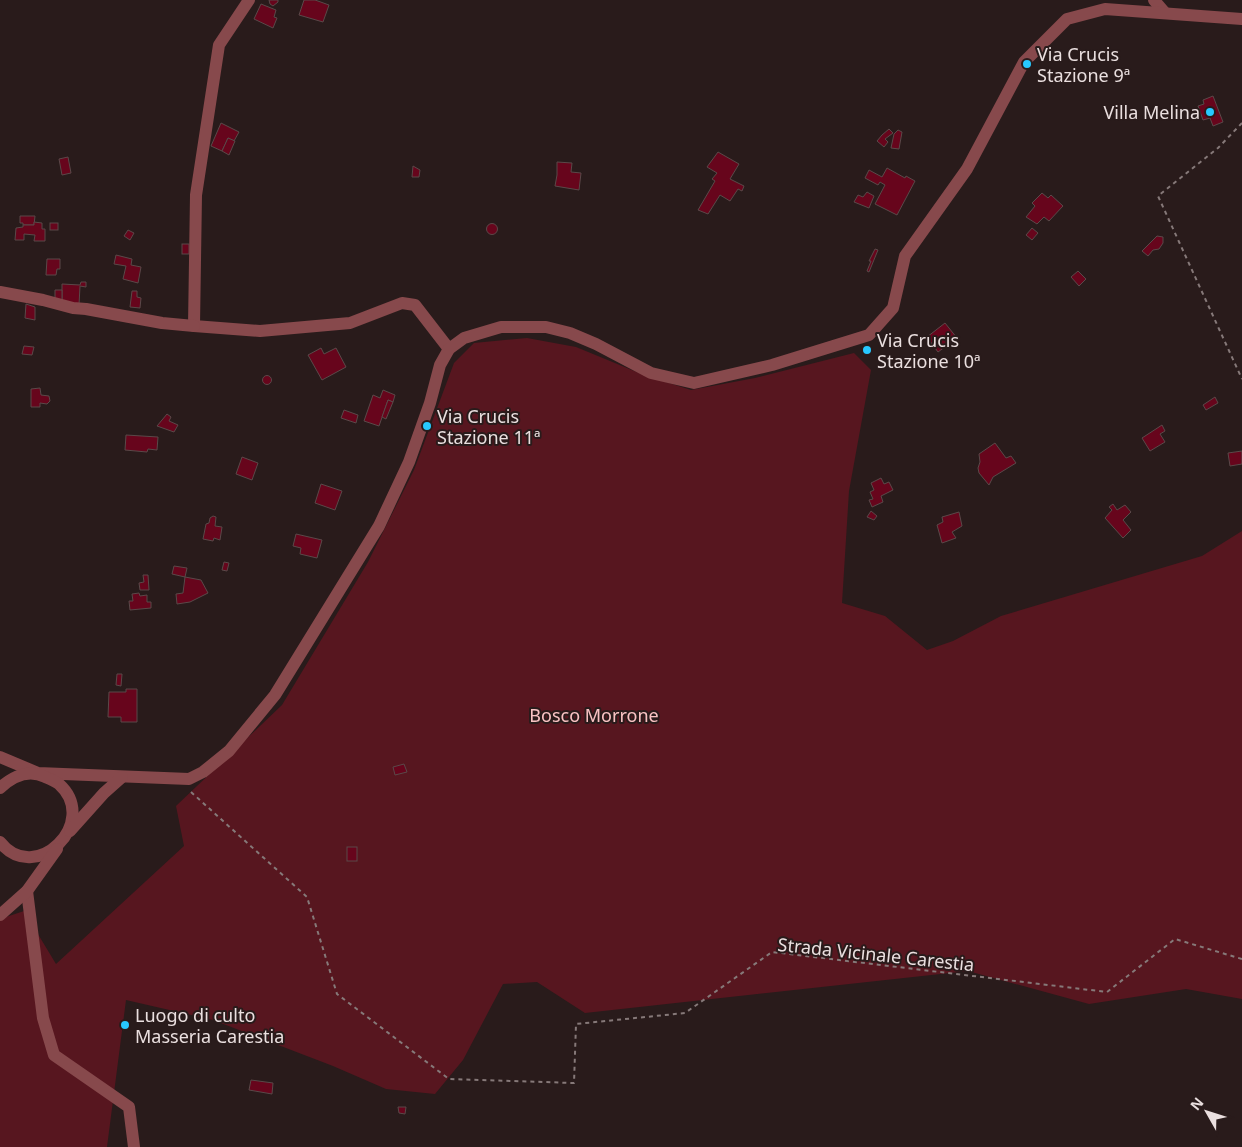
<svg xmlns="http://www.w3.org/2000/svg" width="1242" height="1147" viewBox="0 0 1242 1147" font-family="'Noto Sans',sans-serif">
<rect width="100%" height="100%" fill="#291b1b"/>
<polygon fill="#57161f" points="527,338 576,347 644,375 691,390 755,378 854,353 871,370 849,491 842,603 885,616 927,650 953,641 1001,616 1202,556 1242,531 1242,999 1186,989 1089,1004 968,971 585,1013 537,982 503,984 463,1060 435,1094 386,1089 333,1066 213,1020 126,1000 107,1147 0,1147 0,919 24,911 56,964 184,846 176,806 282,705 368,562 414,470 454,363 474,343"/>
<g fill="#67051c" stroke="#5a4949">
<polygon points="269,0 278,0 278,2 273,6 270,4"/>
<polygon points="304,0 315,0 329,5 323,22 299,15"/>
<polygon points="261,4 276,10 274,17 277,18 273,28 254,19"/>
<polygon points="1213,96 1223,122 1213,126 1210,118 1203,120 1198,106 1204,104 1203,100"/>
<polygon points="221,123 239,132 234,141 228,138 222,151 211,146"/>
<polygon points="889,129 893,133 885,139 888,142 884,147 877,141 882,135"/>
<polygon points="898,130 902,132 899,149 891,148 894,134"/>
<polygon points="228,138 235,141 229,155 222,151"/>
<polygon points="718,152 739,164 730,179 744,186 742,191 738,189 730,201 720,195 708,214 698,210 715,181 712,179 717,173 707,167"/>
<polygon points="68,157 71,173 62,175 59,159"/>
<polygon points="557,162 572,163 571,172 581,173 579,190 555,186 557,175"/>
<polygon points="413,166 420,170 419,177 412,177"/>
<polygon points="887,168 905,178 906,176 915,181 897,215 875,204 885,185 880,182 878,185 865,178 869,170 882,177"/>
<polygon points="867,192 874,196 869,208 854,202 858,195 863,197"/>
<polygon points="1042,193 1048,198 1051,195 1063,206 1049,221 1044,217 1037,224 1026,217 1035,206 1032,203"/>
<polygon points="20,216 35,216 34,225 23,225 23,223 20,223"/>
<polygon points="34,222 42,223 42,229 45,229 45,241 34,241 35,235 24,234 24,240 15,240 16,228 23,227 23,225 34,225"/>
<rect x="50" y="223" width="8" height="7"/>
<circle cx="492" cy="229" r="5.5"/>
<polygon points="1032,228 1038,233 1032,240 1026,235"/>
<polygon points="128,230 134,233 130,240 124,236"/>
<polygon points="1157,236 1163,237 1163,243 1159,249 1153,250 1148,256 1142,251"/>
<rect x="182" y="244" width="7" height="10"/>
<polygon points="875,249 878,250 869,272 867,271 871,261 869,261"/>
<polygon points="116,255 132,259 131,265 141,267 138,283 123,279 126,266 114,264"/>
<polygon points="47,259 60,259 60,269 57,269 56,275 46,275"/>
<polygon points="1078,271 1086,279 1079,286 1071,277"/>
<polygon points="81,282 86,282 86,287 80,286 79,305 62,302 62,284 80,285"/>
<polygon points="55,290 62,290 62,302 55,301"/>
<polygon points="132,291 137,291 137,297 141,298 140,308 130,307"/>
<polygon points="26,304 35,307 35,320 25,318"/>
<polygon points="945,323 957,338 938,352 927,337"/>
<polygon points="24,346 34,347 32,355 22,354"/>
<polygon points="321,348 324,354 336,348 346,367 322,380 308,355"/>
<circle cx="267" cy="380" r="4.5"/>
<polygon points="40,388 41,395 49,396 50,401 47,404 40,403 40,407 31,407 31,389"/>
<polygon points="383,390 395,395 393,402 388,400 379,426 364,421 373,395 380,398"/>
<polygon points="1215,397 1218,403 1206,410 1203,405"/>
<polygon points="388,400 393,402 386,419 382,417"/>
<polygon points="344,410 358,415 356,423 341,418"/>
<polygon points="167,414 171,417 169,421 178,425 174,432 157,426"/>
<polygon points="1162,425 1165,431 1160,434 1165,442 1150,451 1142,438"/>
<polygon points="126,435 158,437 157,450 148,449 147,452 125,450"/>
<polygon points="995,443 1006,458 1011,456 1016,463 993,477 989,485 979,473 978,468 980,462 979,454"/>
<polygon points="1242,451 1242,464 1230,466 1228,453"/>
<polygon points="242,457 258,463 252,480 236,474"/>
<polygon points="881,478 884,484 889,482 893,490 881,496 883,502 872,507 869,500 873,499 870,492 874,490 871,483"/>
<polygon points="321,484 342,491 335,510 315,503"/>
<polygon points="1113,504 1117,510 1125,505 1131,512 1123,520 1131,530 1123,538 1105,518 1112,510 1109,507"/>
<polygon points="871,511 877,516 874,520 867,517"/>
<polygon points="959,512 962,526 952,532 956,538 942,543 937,525 943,522 942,517"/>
<polygon points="213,516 216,517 215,526 222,527 220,540 214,538 213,541 203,539 206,524 209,523 210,518"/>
<polygon points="296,534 322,540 317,558 300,554 301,548 293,546"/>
<polygon points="224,562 229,563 227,571 222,570"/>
<polygon points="174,566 187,568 185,577 172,574"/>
<polygon points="143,575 148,575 149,590 140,590 139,583 144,582"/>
<polygon points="185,577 201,580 208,593 190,602 177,604 176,594 183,593"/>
<polygon points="139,593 140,596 147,595 147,602 151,602 151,608 130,610 129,601 133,601 132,594"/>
<polygon points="117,674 122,674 121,686 116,685"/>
<polygon points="126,689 137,689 137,722 121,722 121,717 108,717 109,692 126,692"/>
<polygon points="404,764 407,772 395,775 393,767"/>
<rect x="347" y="847" width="10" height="14"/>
<polygon points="126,1020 130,1026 123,1030 120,1024"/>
<polygon points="251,1080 273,1083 272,1094 249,1090"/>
<polygon points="398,1107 406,1107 405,1114 399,1113"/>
</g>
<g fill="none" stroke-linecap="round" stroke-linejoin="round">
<g stroke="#867979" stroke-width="2" stroke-dasharray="4 4" stroke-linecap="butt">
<polyline points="1242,123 1218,148 1158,196 1242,379"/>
<polyline points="191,792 307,897 337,994 449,1079 574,1083 576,1024 685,1013 772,952 1107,992 1175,939 1242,959"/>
</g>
<g stroke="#87494c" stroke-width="12">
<polyline points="249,0 219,45 196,195 194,326 260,331 350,323 402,303 415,305 449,349"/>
<polyline points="1154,0 1165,13"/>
<polyline points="0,292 43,300 73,308 86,309 162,323 194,326"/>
<polyline points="0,757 38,773 189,779 203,772 229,751 275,695 379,526 409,462 430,403 440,365 449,349 464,338 501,327 546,327 570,333 596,344 651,373 694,383 772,365 869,335 893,308 905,256 967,169 1024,62 1067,19 1105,9 1242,19"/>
<path d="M0,788C13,776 29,769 45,777C50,779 55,781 59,784C101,822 35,887 0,842"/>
<polyline points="70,831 104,793 122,777"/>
<polyline points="27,891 43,1018 54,1055 129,1107 134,1147"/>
<polyline points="0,915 27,891 57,849"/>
</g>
</g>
<g fill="#27c8ff" stroke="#291b1b" stroke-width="2">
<circle cx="1027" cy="64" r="5"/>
<circle cx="1210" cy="112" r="5"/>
<circle cx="867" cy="350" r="5"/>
<circle cx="427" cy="426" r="5"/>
<circle cx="125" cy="1025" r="5"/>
</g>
<g text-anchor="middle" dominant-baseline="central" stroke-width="4" stroke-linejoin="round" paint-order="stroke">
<g font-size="18" fill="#eadfdf" stroke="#291b1b" text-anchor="start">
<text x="1037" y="54">Via Crucis<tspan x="1037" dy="21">Stazione 9ª</tspan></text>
<text x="1200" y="112" text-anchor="end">Villa Melina</text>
<text x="877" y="340">Via Crucis<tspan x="877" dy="21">Stazione 10ª</tspan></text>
<text x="437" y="416">Via Crucis<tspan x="437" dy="21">Stazione 11ª</tspan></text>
<text x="135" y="1015">Luogo di culto<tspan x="135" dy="21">Masseria Carestia</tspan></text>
</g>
<g font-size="18" fill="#f9c2c3" stroke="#291b1b">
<text x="594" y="715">Bosco Morrone</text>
</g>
<g font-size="18" fill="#eadfdf" stroke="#291b1b">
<text transform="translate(876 954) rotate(6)">Strada Vicinale Carestia</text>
</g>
</g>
<g transform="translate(1207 1112) rotate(309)" stroke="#291b1b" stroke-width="4" paint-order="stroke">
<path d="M0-4L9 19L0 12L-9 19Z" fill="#eadfdf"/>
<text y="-8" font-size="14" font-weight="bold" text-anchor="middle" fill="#eadfdf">N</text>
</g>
</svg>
